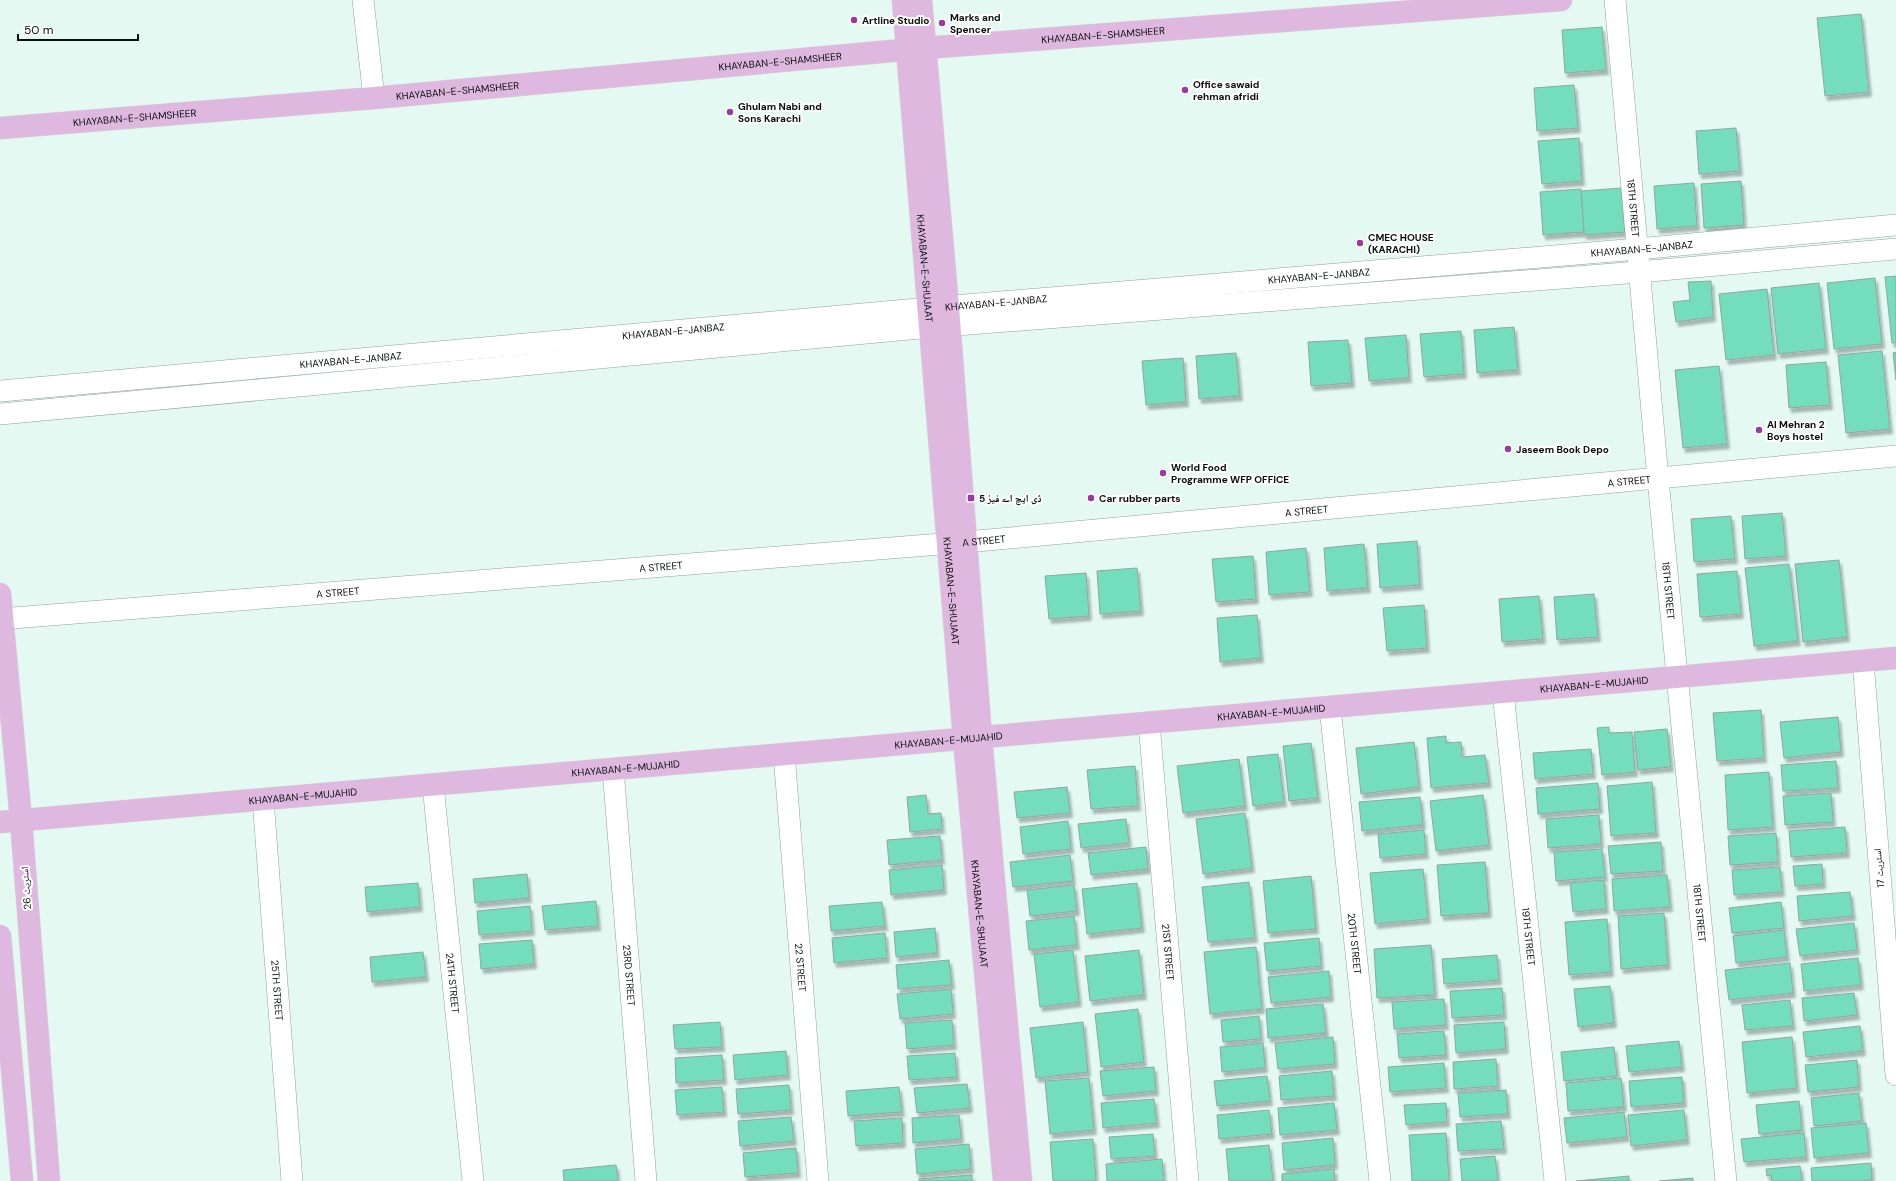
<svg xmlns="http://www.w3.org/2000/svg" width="1896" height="1181" viewBox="0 0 1896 1181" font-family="'DM Sans','Noto Naskh Arabic',sans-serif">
<defs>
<filter id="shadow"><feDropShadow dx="2.5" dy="4.5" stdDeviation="1" flood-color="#0004"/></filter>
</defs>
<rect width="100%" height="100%" fill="#e3f9f1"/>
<g fill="#73ddbc" stroke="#92a79f" filter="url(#shadow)">
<polygon points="1861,14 1869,92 1825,96 1817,18"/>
<polygon points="1602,27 1606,70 1565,73 1562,30"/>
<polygon points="1574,85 1578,128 1537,131 1534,88"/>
<polygon points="1736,128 1740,171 1699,174 1696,131"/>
<polygon points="1579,138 1582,181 1542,184 1538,141"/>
<polygon points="1741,181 1744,225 1704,228 1701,184"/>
<polygon points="1694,183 1697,226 1657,229 1654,186"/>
<polygon points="1621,188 1625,232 1584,235 1581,191"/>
<polygon points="1581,189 1584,232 1543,235 1540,192"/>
<polygon points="1896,276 1896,343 1892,343 1885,277"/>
<polygon points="1875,278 1882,344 1834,349 1827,283"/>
<polygon points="1711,281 1713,317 1676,322 1673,302 1690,300 1688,282"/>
<polygon points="1819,283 1826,349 1778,354 1771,288"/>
<polygon points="1767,289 1774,355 1726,360 1719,294"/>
<polygon points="1514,327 1518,370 1477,373 1474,330"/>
<polygon points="1461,331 1464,374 1424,377 1420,334"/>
<polygon points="1406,335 1409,378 1369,381 1365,338"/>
<polygon points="1348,340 1352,383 1311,386 1308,342"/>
<polygon points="1882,351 1890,429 1846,433 1838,355"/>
<polygon points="1896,352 1896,380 1893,353"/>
<polygon points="1236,353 1240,396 1199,399 1196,356"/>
<polygon points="1183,358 1186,402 1146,405 1142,361"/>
<polygon points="1826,362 1830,405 1789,408 1786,365"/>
<polygon points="1719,366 1727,444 1683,448 1675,370"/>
<polygon points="1782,513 1786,556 1745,559 1742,516"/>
<polygon points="1731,516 1735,559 1694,562 1691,519"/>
<polygon points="1417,541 1420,585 1380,588 1377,544"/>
<polygon points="1364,544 1368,588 1327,591 1324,548"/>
<polygon points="1306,548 1310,592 1269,595 1266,552"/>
<polygon points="1253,556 1256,599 1216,602 1212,559"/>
<polygon points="1839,560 1847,637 1803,642 1795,564"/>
<polygon points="1789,564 1798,641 1754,646 1745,568"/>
<polygon points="1137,568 1141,611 1100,614 1097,571"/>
<polygon points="1737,571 1741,614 1700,617 1697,574"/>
<polygon points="1086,573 1089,616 1049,619 1045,576"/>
<polygon points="1594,594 1598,637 1557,640 1554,597"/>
<polygon points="1539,596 1543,639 1502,642 1499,599"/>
<polygon points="1424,605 1427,648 1387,651 1383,608"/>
<polygon points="1257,615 1261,658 1220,662 1217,618"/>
<polygon points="1761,710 1764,758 1717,761 1713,713"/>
<polygon points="1838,717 1841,752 1784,758 1780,722"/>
<polygon points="1609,727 1609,733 1632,732 1635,772 1602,775 1597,728"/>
<polygon points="1667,729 1671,767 1638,770 1634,732"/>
<polygon points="1446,736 1446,743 1461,742 1462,757 1485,755 1489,783 1431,788 1427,738"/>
<polygon points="1414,742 1419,787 1361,794 1356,748"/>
<polygon points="1311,743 1318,798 1289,801 1283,746"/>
<polygon points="1591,749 1593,774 1535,779 1533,753"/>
<polygon points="1278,754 1284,802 1253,806 1247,757"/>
<polygon points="1239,759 1245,806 1183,813 1177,766"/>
<polygon points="1836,761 1838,788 1783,791 1781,765"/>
<polygon points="1135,766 1138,806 1091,809 1087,770"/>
<polygon points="1769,772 1773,827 1728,830 1725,775"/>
<polygon points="1652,782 1656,833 1611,836 1607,786"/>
<polygon points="1598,783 1600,809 1538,814 1536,788"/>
<polygon points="1067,787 1070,813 1017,818 1014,792"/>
<polygon points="1831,793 1833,822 1785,825 1783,796"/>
<polygon points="926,795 928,814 941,813 942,829 910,832 907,797"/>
<polygon points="1483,795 1489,845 1436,851 1430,801"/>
<polygon points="1420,797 1423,825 1362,831 1359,802"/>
<polygon points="1245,813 1252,868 1203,874 1196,819"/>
<polygon points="1599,815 1601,844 1548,848 1546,819"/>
<polygon points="1126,819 1129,843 1081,848 1078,824"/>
<polygon points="1068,821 1071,849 1023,854 1020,827"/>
<polygon points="1845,827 1847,853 1791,857 1789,831"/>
<polygon points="1424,830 1426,854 1380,858 1378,834"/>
<polygon points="1776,833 1778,862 1730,865 1728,836"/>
<polygon points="940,836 942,860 889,865 887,840"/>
<polygon points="1661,842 1663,871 1611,874 1608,846"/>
<polygon points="1146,847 1148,869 1091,875 1088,853"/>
<polygon points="1602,849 1605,877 1556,881 1554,852"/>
<polygon points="1070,855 1073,881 1013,887 1010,862"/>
<polygon points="1485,862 1489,913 1441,916 1437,865"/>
<polygon points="1822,864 1823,884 1795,886 1793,866"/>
<polygon points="942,865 944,890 891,895 889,870"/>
<polygon points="1780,867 1782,892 1734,895 1732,870"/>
<polygon points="1423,869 1428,919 1375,924 1370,873"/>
<polygon points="527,874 529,898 475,903 473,879"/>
<polygon points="1667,875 1670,907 1614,911 1612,879"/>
<polygon points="1311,876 1316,929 1268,933 1263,881"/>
<polygon points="1604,880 1606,909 1573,912 1570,883"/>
<polygon points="1249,882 1255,938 1208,942 1202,887"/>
<polygon points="418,883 420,907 367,912 365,887"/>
<polygon points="1137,883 1142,928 1087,934 1082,889"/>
<polygon points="1074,885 1077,911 1030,916 1027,890"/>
<polygon points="1850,892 1853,916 1799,921 1797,896"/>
<polygon points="596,901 598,926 545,930 542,906"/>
<polygon points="882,902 885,926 831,931 829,906"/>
<polygon points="1781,902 1784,928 1732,933 1729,908"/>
<polygon points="530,906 532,931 479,935 477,911"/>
<polygon points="1664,913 1668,965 1621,969 1618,916"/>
<polygon points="1074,916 1077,945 1029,950 1026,921"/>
<polygon points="1607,919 1611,972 1569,975 1565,922"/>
<polygon points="1854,923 1857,950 1800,956 1796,929"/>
<polygon points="935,928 937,953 896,957 894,932"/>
<polygon points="1784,930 1787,957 1736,963 1733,936"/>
<polygon points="885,933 887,958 834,963 832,938"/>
<polygon points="1319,938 1321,966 1267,971 1264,943"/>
<polygon points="532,940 534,964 481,969 479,944"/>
<polygon points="1431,945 1435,995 1377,998 1374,949"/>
<polygon points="1256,947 1262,1009 1210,1014 1204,952"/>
<polygon points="1073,950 1079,1002 1040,1007 1034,954"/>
<polygon points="1139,950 1144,995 1090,1001 1085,956"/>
<polygon points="423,952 426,977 372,982 370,957"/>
<polygon points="1497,955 1499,980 1444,984 1442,959"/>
<polygon points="1858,958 1861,985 1804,991 1801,964"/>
<polygon points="949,960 952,985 898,989 896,965"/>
<polygon points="1790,963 1793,993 1729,1000 1725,970"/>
<polygon points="1329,971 1331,997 1271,1003 1268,977"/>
<polygon points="1610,986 1614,1023 1578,1027 1574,989"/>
<polygon points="1502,988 1504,1015 1452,1018 1450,991"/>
<polygon points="951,989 953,1014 900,1019 897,994"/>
<polygon points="1854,993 1857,1015 1804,1021 1802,998"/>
<polygon points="1444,999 1446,1025 1394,1029 1392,1002"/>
<polygon points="1790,1000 1793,1026 1745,1030 1742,1005"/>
<polygon points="1323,1004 1326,1033 1268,1038 1266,1009"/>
<polygon points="1138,1009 1144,1062 1101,1067 1095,1014"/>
<polygon points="1259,1016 1261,1039 1223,1042 1221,1020"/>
<polygon points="952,1020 954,1045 907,1049 905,1023"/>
<polygon points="720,1022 722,1047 675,1049 673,1025"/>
<polygon points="1083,1022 1088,1072 1036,1078 1030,1028"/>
<polygon points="1504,1022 1506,1049 1456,1053 1454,1025"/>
<polygon points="1860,1026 1863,1051 1806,1057 1803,1032"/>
<polygon points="1444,1031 1446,1055 1399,1058 1397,1034"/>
<polygon points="1333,1037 1335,1064 1278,1069 1275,1043"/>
<polygon points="1792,1037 1797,1088 1747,1093 1742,1042"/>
<polygon points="1679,1041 1682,1067 1629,1072 1626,1046"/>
<polygon points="1263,1043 1265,1068 1222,1072 1220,1047"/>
<polygon points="1614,1047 1617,1076 1564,1081 1561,1052"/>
<polygon points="786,1051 788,1075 735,1080 733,1055"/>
<polygon points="955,1053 957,1077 909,1080 907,1056"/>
<polygon points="722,1055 724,1080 676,1083 675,1058"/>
<polygon points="1496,1059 1498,1086 1454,1089 1453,1062"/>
<polygon points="1857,1060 1859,1087 1808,1092 1805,1065"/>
<polygon points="1444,1063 1446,1088 1390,1092 1388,1067"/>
<polygon points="1154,1067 1156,1091 1103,1096 1100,1071"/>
<polygon points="1332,1071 1334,1096 1281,1100 1279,1076"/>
<polygon points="1267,1076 1270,1101 1217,1106 1214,1081"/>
<polygon points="1682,1077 1684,1103 1631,1107 1629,1081"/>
<polygon points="1089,1078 1094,1130 1050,1134 1045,1081"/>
<polygon points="1621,1078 1624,1107 1568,1111 1566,1083"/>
<polygon points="967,1084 970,1108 917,1113 914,1088"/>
<polygon points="789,1085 791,1110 738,1114 736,1089"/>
<polygon points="722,1087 724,1112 677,1115 675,1090"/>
<polygon points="899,1087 902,1112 848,1116 846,1091"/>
<polygon points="1506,1090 1508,1114 1460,1117 1458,1093"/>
<polygon points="1859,1093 1862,1121 1814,1126 1811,1098"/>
<polygon points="1154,1099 1157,1123 1103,1128 1101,1103"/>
<polygon points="1799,1101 1802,1130 1759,1134 1756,1105"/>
<polygon points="1334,1103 1337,1130 1280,1135 1278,1108"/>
<polygon points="1446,1103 1447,1122 1406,1125 1404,1105"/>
<polygon points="1269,1110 1272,1134 1219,1139 1217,1115"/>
<polygon points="1684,1110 1687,1140 1631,1146 1628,1115"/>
<polygon points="1624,1112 1627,1137 1567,1143 1564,1118"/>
<polygon points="959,1115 961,1139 913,1143 912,1118"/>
<polygon points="791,1117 794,1141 740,1146 738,1121"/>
<polygon points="902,1118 903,1143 856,1146 854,1121"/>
<polygon points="1501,1121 1504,1149 1458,1151 1456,1124"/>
<polygon points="1866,1123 1869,1153 1814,1158 1811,1128"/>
<polygon points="1446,1133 1449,1181 1412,1181 1409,1135"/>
<polygon points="1804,1133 1806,1157 1744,1162 1741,1139"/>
<polygon points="1153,1134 1155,1156 1111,1159 1109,1137"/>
<polygon points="1333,1138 1335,1165 1284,1170 1282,1143"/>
<polygon points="1093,1139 1096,1181 1053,1181 1050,1142"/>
<polygon points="969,1144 971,1169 917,1174 915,1149"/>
<polygon points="1269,1145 1273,1181 1229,1181 1226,1149"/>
<polygon points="796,1148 798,1173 745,1177 743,1153"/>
<polygon points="1495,1156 1498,1181 1462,1181 1460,1159"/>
<polygon points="1162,1159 1164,1181 1107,1181 1106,1164"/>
<polygon points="1871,1163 1872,1179 1866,1181 1812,1181 1811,1168"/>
<polygon points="616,1165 618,1181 564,1181 563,1170"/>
<polygon points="1800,1166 1802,1181 1772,1181 1771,1175 1767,1176 1766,1169"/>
<polygon points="1334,1169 1335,1181 1282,1181 1282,1174"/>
<polygon points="972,1175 972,1181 919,1181 919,1179"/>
<polygon points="1629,1176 1629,1181 1576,1181"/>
<polygon points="1693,1178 1693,1181 1659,1181"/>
</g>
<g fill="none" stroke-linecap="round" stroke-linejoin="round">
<g stroke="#8fa49c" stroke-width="22">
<g id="minor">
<polyline points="363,0 374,98"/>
<path id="s1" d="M1615,0L1658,479L1726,1181"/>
<path id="s2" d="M0,391L929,308L1637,249L1896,225"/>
<polyline points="0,414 931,327 1639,272 1896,249"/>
<path id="s3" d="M0,619L966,542L1896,456"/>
<polyline points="1863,661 1896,1075"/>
<path id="s4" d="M1503,692L1555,1181"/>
<path id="s5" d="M1330,707L1380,1181"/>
<path id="s6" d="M1149,723L1188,1181"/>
<path id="s7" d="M784,754L818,1181"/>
<path id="s8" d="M613,769L646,1181"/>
<path id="s9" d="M433,785L473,1181"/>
<path id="s10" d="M263,799L292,1181"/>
</g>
</g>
<g stroke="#d7d8d8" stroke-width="23">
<g id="major">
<path id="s11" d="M903,0L964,739L1004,1181"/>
<polyline points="921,0 948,307 981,737 1021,1181"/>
<path id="s12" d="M0,128L374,98L925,48L1561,0"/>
<polyline points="0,594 21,820 49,1181"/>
<path id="s13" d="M0,822L1896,658"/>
<polyline points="0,936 22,1181"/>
</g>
</g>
<use href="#minor" stroke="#fff" stroke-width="21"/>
<use href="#major" stroke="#dfb8df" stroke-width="22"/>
</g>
<g fill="#9c399f" stroke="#fff" stroke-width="1.5">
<circle cx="854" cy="20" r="4"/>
<circle cx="942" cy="23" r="4"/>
<circle cx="1185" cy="90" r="4"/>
<circle cx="730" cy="112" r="4"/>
<circle cx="1360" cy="243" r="4"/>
<circle cx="1759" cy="430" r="4"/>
<circle cx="1508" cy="449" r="4"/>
<circle cx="1163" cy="473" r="4"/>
<rect x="967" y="494" width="8" height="8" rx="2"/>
<circle cx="1091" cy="498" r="4"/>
</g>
<g text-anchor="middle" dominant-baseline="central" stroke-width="4" stroke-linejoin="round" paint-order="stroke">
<g font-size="10" font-weight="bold" fill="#070e0b" stroke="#fff" text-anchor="start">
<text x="950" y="17">Marks and<tspan x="950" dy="12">Spencer</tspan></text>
<text x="862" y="20">Artline Studio</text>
<text x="1193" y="84">Office sawaid<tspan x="1193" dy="12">rehman afridi</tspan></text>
<text x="738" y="106">Ghulam Nabi and<tspan x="738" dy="12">Sons Karachi</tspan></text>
<text x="1368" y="237">CMEC HOUSE<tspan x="1368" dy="12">(KARACHI)</tspan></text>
<text x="1767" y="424">Al Mehran 2<tspan x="1767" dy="12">Boys hostel</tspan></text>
<text x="1516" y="449">Jaseem Book Depo</text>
<text x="1171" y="467">World Food<tspan x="1171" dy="12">Programme WFP OFFICE</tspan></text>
<text x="979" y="498">5 ڈی ایچ اے فیز</text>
<text x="1099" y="498">Car rubber parts</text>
</g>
<g font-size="10" fill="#070e0b" stroke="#fff">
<text stroke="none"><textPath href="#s12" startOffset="1107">KHAYABAN-E-SHAMSHEER</textPath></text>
<text stroke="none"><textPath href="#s12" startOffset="783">KHAYABAN-E-SHAMSHEER</textPath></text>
<text stroke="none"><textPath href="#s12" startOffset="459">KHAYABAN-E-SHAMSHEER</textPath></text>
<text stroke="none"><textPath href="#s12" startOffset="135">KHAYABAN-E-SHAMSHEER</textPath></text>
<text stroke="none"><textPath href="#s1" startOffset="209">18TH STREET</textPath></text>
<text stroke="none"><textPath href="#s2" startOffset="1648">KHAYABAN-E-JANBAZ</textPath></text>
<text stroke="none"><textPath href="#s11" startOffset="269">KHAYABAN-E-SHUJAAT</textPath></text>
<text stroke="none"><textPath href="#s2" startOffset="1324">KHAYABAN-E-JANBAZ</textPath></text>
<text stroke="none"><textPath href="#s2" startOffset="1000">KHAYABAN-E-JANBAZ</textPath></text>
<text stroke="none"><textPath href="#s2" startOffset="676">KHAYABAN-E-JANBAZ</textPath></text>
<text stroke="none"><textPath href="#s2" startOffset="352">KHAYABAN-E-JANBAZ</textPath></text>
<text stroke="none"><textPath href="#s3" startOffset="1635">A STREET</textPath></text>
<text stroke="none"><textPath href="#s3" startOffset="1311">A STREET</textPath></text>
<text stroke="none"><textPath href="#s3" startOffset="987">A STREET</textPath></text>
<text stroke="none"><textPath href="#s3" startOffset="663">A STREET</textPath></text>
<text stroke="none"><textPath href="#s11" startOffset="593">KHAYABAN-E-SHUJAAT</textPath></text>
<text stroke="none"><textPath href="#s1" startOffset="593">18TH STREET</textPath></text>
<text stroke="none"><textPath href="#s3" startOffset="339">A STREET</textPath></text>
<text stroke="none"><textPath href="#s13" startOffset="1600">KHAYABAN-E-MUJAHID</textPath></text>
<text stroke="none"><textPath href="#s13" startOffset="1276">KHAYABAN-E-MUJAHID</textPath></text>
<text stroke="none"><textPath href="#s13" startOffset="952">KHAYABAN-E-MUJAHID</textPath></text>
<text stroke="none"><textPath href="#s13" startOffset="628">KHAYABAN-E-MUJAHID</textPath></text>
<text stroke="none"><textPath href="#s13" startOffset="304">KHAYABAN-E-MUJAHID</textPath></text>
<text transform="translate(1879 868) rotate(-95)">اسٹریٹ 17</text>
<text transform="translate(26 888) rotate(-94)">اسٹریٹ 26</text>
<text stroke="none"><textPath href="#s11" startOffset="917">KHAYABAN-E-SHUJAAT</textPath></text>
<text stroke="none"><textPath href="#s1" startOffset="917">18TH STREET</textPath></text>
<text stroke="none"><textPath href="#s4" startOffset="246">19TH STREET</textPath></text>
<text stroke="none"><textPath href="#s5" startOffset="238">20TH STREET</textPath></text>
<text stroke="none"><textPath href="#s6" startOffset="230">21ST STREET</textPath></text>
<text stroke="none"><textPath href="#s7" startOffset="214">22 STREET</textPath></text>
<text stroke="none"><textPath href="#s8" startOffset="207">23RD STREET</textPath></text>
<text stroke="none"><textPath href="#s9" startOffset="199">24TH STREET</textPath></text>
<text stroke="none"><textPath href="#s10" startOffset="192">25TH STREET</textPath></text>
</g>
</g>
<path d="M18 34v6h120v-6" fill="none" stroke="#070e0b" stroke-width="2"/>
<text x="24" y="34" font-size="12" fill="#070e0b" stroke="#ffffff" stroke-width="3" paint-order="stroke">50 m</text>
</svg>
